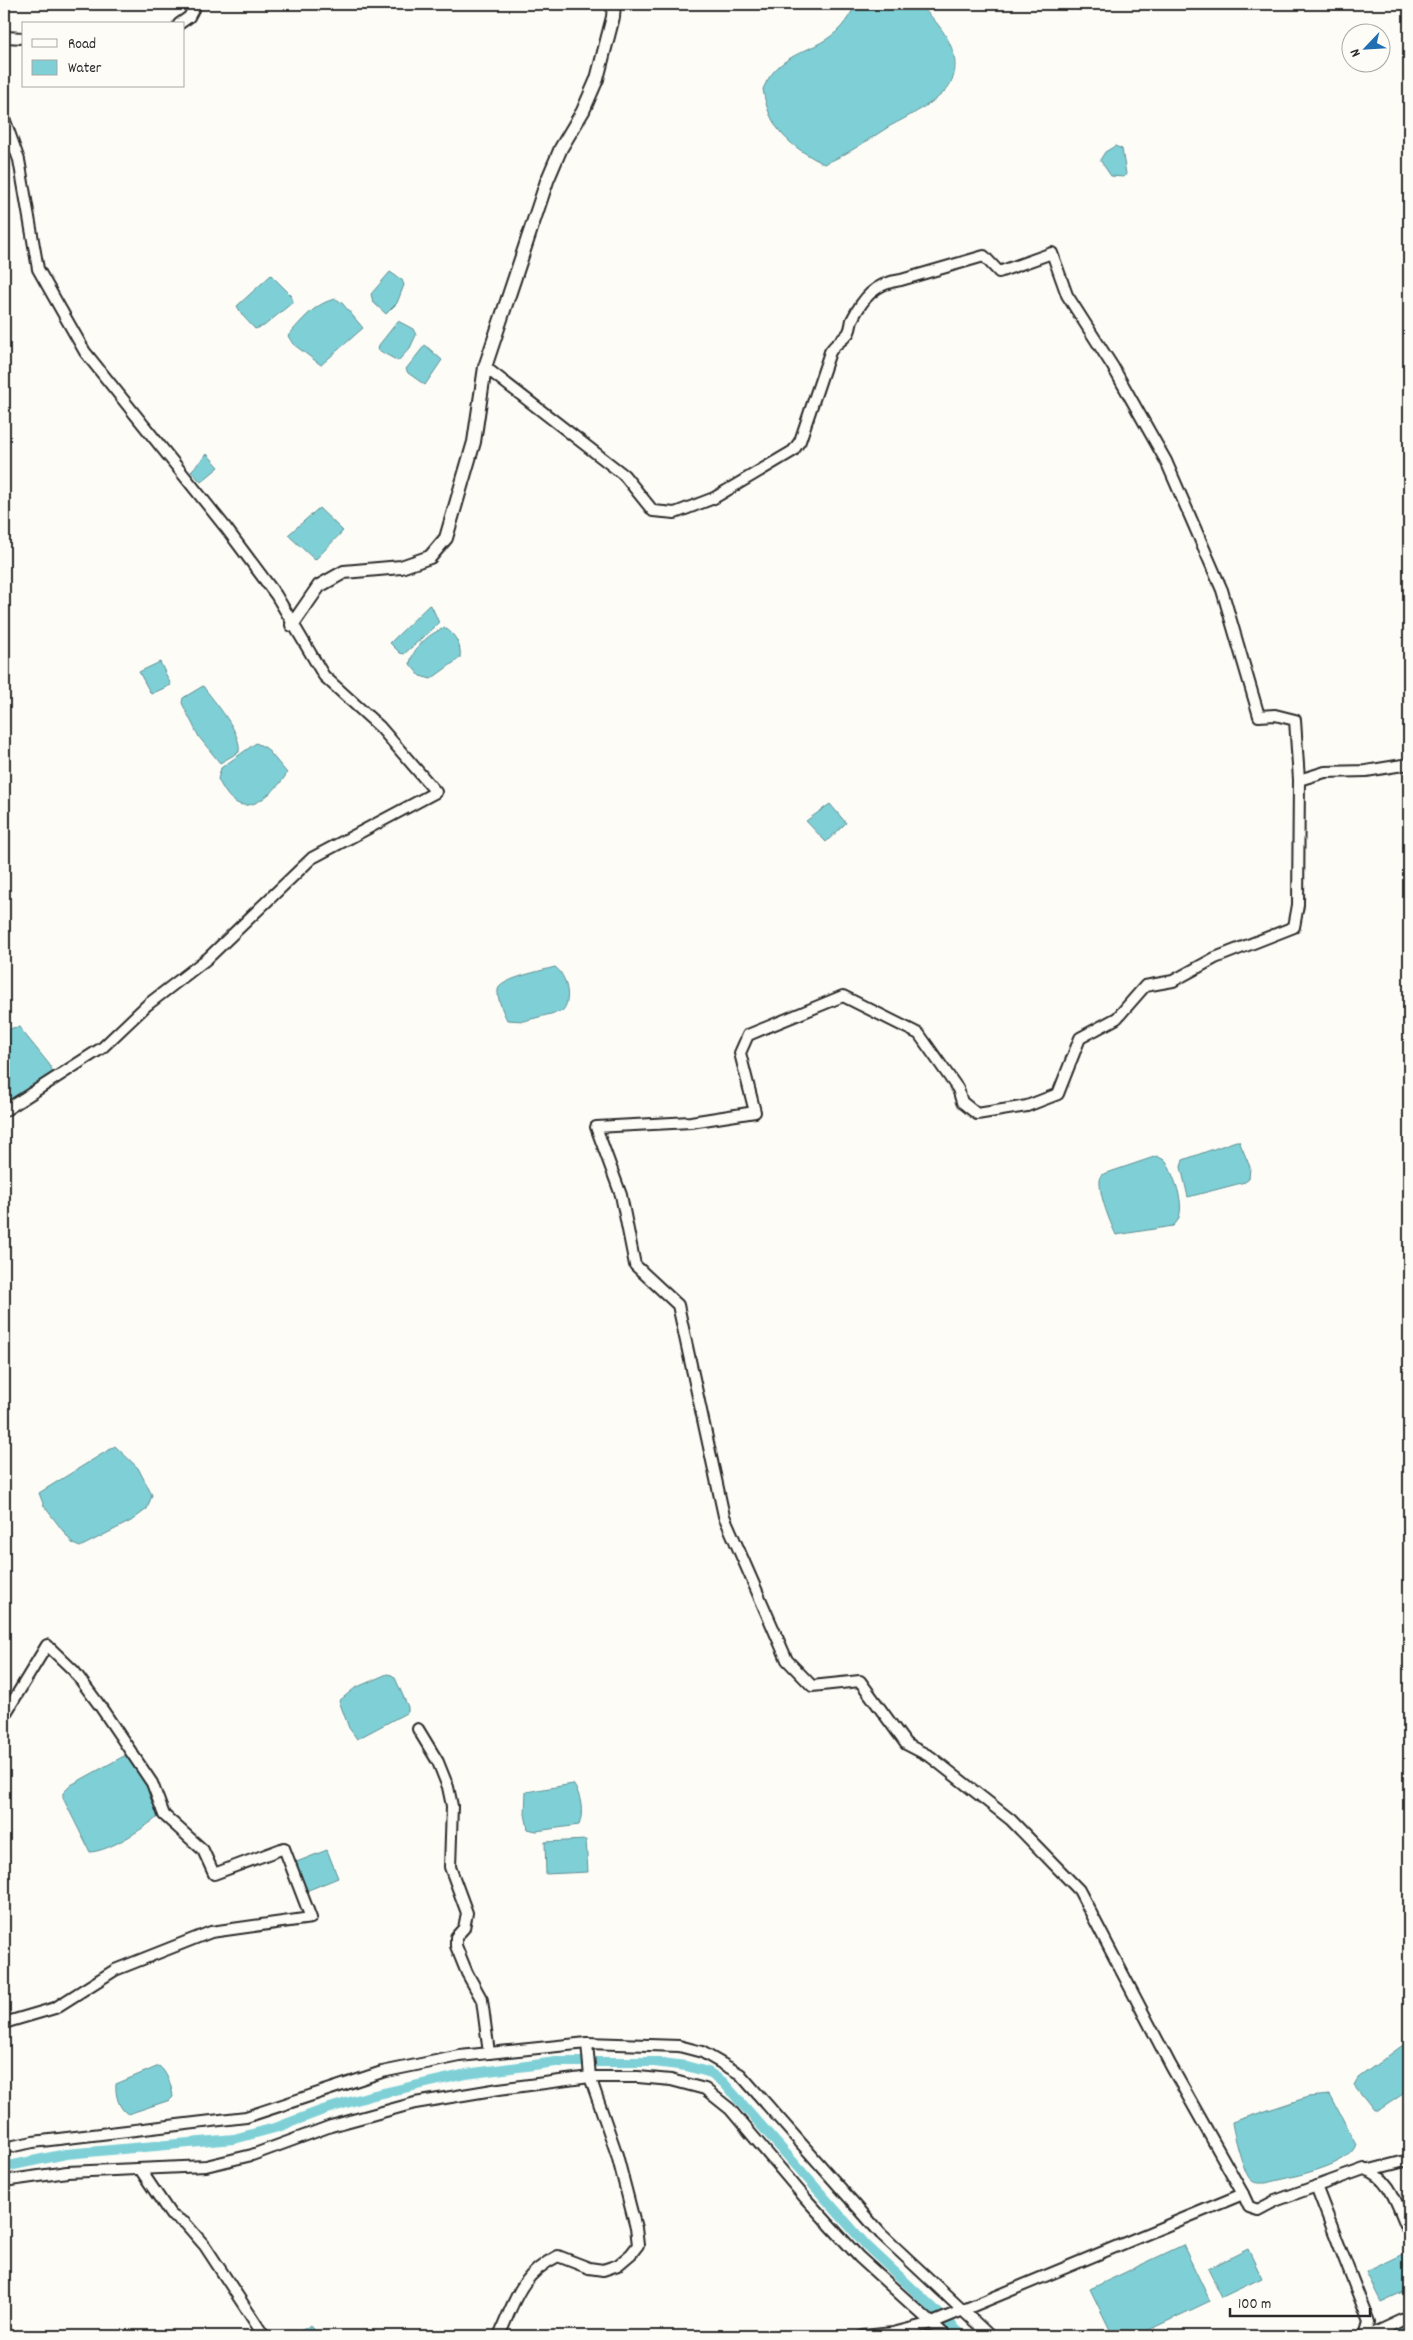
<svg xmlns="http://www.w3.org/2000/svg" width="1413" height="2340" viewBox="0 0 1413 2340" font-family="Dekko,sans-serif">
<rect width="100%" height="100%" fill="#fdfcf7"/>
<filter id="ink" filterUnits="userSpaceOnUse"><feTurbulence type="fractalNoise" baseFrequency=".02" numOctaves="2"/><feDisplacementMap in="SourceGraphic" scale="10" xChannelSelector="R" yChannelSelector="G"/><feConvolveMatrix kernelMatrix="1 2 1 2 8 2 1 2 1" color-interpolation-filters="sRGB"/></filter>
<g filter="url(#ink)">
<g fill="#7fd0d6" stroke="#5d8e92">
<path d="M856,4H918C942,24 973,65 942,94C927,107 907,117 890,126C869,139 847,155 824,164C790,146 769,130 763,89C780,49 817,54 841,27C847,20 852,12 856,4Z"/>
<polygon points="1115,146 1122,149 1126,174 1124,177 1111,176 1100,160 1105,152"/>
<polygon points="390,272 402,280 404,285 397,303 386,314 373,302 371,294"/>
<polygon points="271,275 291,295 293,302 264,326 255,329 243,316 237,306"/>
<path d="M336,299L342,303L363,328L321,365L293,344L288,336C300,322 316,302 336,299Z"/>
<polygon points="398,321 413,329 416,335 410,348 398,361 378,350 379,345"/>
<polygon points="425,345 442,360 425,385 408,373 406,369"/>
<polygon points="207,454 219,467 201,482 191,471"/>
<polygon points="319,508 343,531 315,560 288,535"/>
<polygon points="429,605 432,607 439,623 404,654 400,653 390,643"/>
<path d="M445,628C455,634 462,646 460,658L431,679L420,676L410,664C412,648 431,632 445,628Z"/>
<polygon points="160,662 171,685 151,694 139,672"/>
<path d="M203,686C215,703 242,732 239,752L220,763L199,737L182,703L183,698Z"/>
<path d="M256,743L266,748L287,773C282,782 277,787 269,794C245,814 231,806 218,779L221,768Z"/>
<polygon points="830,804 846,823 826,842 806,821"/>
<path d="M555,967C566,974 573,1001 562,1011L524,1021L507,1020C503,1012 497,998 498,990C499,979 545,970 555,967Z"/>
<polygon points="19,1027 49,1064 53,1072 50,1077 4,1104 4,1034 12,1028"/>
<polygon points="1236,1141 1239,1141 1250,1167 1249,1179 1245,1182 1188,1197 1181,1167 1183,1160"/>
<path d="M1157,1156L1166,1161C1174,1177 1190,1212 1173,1226L1116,1235C1110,1222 1096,1189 1101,1175Z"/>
<polygon points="115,1446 138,1468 152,1495 147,1509 131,1521 80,1547 73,1544 44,1506 39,1493"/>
<polygon points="387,1674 392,1675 395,1678 408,1707 408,1712 357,1739 349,1728 339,1701 355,1688"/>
<path d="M124,1756L128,1757C141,1774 159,1795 158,1817C142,1829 110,1851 90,1852L63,1798V1793L71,1785Z"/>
<path d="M573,1784C581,1794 584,1813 579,1825L536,1831L528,1829L525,1814L526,1792Z"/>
<polygon points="586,1840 588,1872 546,1874 545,1842"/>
<polygon points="327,1850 338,1878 306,1891 294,1863"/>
<polygon points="1403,2045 1409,2048 1409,2090 1379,2110 1374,2110 1354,2085 1358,2078"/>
<path d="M159,2066C167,2072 172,2087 173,2097L170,2100L128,2114C119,2109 115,2095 116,2084Z"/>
<path d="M1330,2095L1356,2144C1350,2167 1288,2177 1266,2183C1260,2183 1255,2184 1251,2180C1244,2175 1233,2132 1232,2122L1308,2097Z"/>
<polygon points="1183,2245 1210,2301 1136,2336 1113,2336 1090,2289"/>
<polygon points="1248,2249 1262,2278 1222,2297 1208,2269"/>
<polygon points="1408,2252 1409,2289 1381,2302 1366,2272"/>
<polygon points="311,2325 318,2336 291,2336"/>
</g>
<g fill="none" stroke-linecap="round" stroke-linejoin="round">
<g stroke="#7fd0d6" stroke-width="10">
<polyline points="4,2167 66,2154 234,2139 278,2127 323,2110 370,2096 466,2074 556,2062 654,2062 686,2066 708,2072 723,2082 867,2246 963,2336"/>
<polyline points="1390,2336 1409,2325"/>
</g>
<g stroke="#2b2b2b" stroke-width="14">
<g id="minor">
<polyline points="179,24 189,17 196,4"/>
<polyline points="4,37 24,38"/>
<polyline points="4,118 19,160 38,269 85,352 226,528 276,595 324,676 380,727 436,792 312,858 208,958 147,1005 102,1048 4,1111"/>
<path d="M485,367L624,475L653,511L675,513L714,498L793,451L800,441L830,352C835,343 844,340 849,332C851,328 851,324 852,320C863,298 875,283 901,280L984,256L999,272L1052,253L1067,295L1113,367L1166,461L1222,590L1259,716L1275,715L1295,720L1299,780L1298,905L1294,927L1215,958L1173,981L1145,986L1117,1018L1080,1038L1058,1094L1027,1106L977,1114L962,1102L958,1089L919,1034L843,996L748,1035L740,1053L755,1112L691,1122L596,1127L621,1195L635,1265L678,1305L724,1516L787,1660L812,1686L860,1681L906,1744L931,1757L1011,1820L1079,1890L1171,2066L1243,2194L932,2323L893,2333L863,2336"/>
<polyline points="1299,780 1325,772 1366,771 1409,764"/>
<polyline points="4,1716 47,1645 74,1671 100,1706 152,1783 164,1815 203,1850 214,1874 284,1848 311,1918 211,1932 115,1970 55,2008 4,2023"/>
<polyline points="418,1729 438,1762 448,1787 452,1806 450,1867 467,1913 464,1928 456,1937 456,1946 467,1973 482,2000 489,2053"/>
<polyline points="4,2148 33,2142 246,2117 382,2072 460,2056 587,2043 679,2046 702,2052 740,2074 881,2234 990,2336"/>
<polyline points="140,2169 171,2215 185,2223 205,2246 264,2336"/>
<polyline points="1370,2170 1409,2160"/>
<polyline points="4,2181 67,2172 206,2166 252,2155 331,2126 415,2103 499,2089 590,2077 638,2077 671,2080 705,2089 730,2109 806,2199 859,2257 946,2336"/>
<polyline points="1316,2186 1369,2322 1365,2336"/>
<path d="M1243,2194L1249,2207L1258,2210L1275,2201L1364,2169C1391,2176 1398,2208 1409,2232"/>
<path d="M499,2336C515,2300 520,2275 558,2256L589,2268L603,2270L618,2265L631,2254L638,2245L636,2228L617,2155L590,2077L587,2043"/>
<polyline points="1368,2336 1409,2317"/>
</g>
</g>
<g stroke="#2b2b2b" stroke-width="16">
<polyline id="tertiary" points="292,625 319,586 344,572 401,567 430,557 446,538 474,442 485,367 547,181 561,148 583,111 597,79 613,17 614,4"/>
</g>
<use href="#minor" stroke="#fdfcf7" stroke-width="10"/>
<use href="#tertiary" stroke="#fdfcf7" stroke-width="12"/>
</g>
</g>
<rect width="1413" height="2340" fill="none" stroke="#fdfcf7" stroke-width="20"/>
<rect x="10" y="10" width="1393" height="2320" fill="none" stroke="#2b2b2b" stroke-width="2" filter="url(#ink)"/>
<rect x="22" y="22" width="162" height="65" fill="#fdfcf7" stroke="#a9a8a5"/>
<rect x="32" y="39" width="25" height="8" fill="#fdfcf7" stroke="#a9a8a5"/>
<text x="68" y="48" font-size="15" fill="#2b2b2b">Road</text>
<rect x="32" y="60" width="25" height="15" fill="#7fd0d6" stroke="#a9a8a5"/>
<text x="68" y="72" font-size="15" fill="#2b2b2b">Water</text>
<g transform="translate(1366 48) rotate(245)"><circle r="24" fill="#fdfcf7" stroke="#a9a8a5"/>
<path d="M0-4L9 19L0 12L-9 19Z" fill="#1f6fb2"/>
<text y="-8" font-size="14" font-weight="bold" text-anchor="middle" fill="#2b2b2b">N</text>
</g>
<path d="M1230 2308v8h140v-8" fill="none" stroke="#2b2b2b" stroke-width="2.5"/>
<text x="1238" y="2308" font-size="15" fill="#2b2b2b" stroke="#fdfcf7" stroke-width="4" paint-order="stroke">100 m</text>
</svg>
